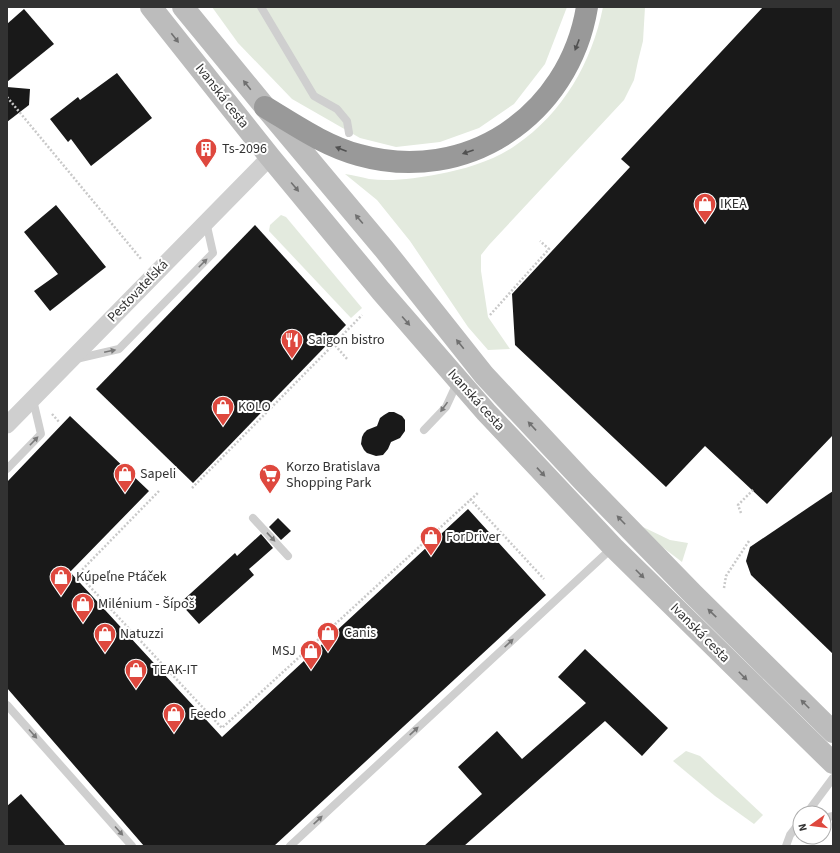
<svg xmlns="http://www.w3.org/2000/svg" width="840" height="853" viewBox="0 0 840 853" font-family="'Source Sans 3',sans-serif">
<rect width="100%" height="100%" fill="#fff"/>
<g fill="#e3eade">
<polygon points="212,7 567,7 545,64 514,104 479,128 440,142 396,147 360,138 292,99 238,43"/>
<path d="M603,7H645L643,41L638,61L634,80L624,100L489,245L481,255V271L488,317L510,349L488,350L468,327L410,241L377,200L345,174C353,175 361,177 369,179C392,182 417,178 439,174C465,169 493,161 516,145C563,113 592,62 603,7Z"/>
<polygon points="281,215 286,217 362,308 351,318 269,231 270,225"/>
<polygon points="643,527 670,540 688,543 682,562 661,546"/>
<polygon points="686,751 700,756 763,815 754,824 715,796 673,761"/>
</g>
<g fill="#191919">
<polygon points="763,7 833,7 833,435 767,504 705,446 666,487 515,345 512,294 630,167 621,159"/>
<polygon points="24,9 54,44 7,82 7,24"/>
<polygon points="117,73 152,118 91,166 71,139 68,142 50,119 78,97 80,100"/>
<polygon points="7,87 30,89 29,105 7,122"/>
<polygon points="56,205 106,267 50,311 34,291 58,274 24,232"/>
<polygon points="255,225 346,325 193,483 96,389"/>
<polygon points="389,412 394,412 402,416 405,420 405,431 400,438 391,442 388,449 383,455 376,456 367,453 364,450 361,444 362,437 364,433 367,430 377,426 380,418 384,415"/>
<polygon points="70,416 149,491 70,572 222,737 468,509 546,595 274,846 144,846 7,688 7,482"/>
<polygon points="833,491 833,654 751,575 746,561 750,547"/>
<polygon points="278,518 291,531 281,540 269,527"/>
<polygon points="261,534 273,548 249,569 254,575 199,624 180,603 235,553 237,556"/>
<polygon points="585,649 668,728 642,756 605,721 464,846 424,846 482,794 458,767 497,731 522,759 586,703 558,677"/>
<polygon points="21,794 66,846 7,846 7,806"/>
</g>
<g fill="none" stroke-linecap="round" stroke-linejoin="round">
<g stroke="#c9c9c9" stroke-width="2.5" stroke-dasharray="2 2" stroke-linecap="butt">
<polyline points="7,97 141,259"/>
<polyline points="490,315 549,249 540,241"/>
<polyline points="334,344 362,315"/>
<polyline points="52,414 60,423"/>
<polyline points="192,488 334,344 348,360"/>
<polyline points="159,491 78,574 222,728 479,492"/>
<polyline points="470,499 544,579"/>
<polyline points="741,513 738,505 753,490"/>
<polyline points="724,588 726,576 749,541"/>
</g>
<g stroke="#cfcfcf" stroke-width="8">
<polyline points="261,7 314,96 337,109 347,121 349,133"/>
<polyline points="76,359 119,349 213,253 206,222"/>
<polyline points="424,430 446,407 458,381"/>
<polyline points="7,469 41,434 33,400"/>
<polyline points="253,518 288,556"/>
<polyline points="7,705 132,846"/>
<polyline points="807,813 833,778"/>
<polyline points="824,818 833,816"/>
<polyline points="290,846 612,548"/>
<polyline points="786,846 790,835 800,822"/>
</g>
<polyline stroke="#cfcfcf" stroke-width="17" points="7,425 270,157"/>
<g stroke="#bcbcbc" stroke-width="22">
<polyline points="151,7 270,157 381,291 486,412 613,547 833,763"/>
<polyline points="183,7 265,107 384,249 484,375 584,482 693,594 833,732"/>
</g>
<path stroke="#999" stroke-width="22" d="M265,107C295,125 325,146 359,155C466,185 569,116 587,7"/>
</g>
<defs><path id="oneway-solid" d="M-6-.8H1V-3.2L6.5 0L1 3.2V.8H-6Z"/></defs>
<g fill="#707070">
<use href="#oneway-solid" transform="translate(175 38) rotate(52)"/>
<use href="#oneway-solid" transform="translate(247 85) rotate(-129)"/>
<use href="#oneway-solid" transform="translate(295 187) rotate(50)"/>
<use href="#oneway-solid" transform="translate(359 219) rotate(-130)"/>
<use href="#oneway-solid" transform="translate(406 321) rotate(49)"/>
<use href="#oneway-solid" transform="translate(460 344) rotate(-129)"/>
<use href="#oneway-solid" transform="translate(532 426) rotate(-133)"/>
<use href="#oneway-solid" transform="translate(541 472) rotate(47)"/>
<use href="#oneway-solid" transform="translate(621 520) rotate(-134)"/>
<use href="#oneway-solid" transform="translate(640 574) rotate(45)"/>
<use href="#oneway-solid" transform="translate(712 613) rotate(-136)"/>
<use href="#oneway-solid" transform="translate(743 676) rotate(45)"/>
<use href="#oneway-solid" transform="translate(805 704) rotate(-135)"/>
</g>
<g fill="#515151">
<use href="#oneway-solid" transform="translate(577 45) rotate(111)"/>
<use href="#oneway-solid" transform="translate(341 149) rotate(-159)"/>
<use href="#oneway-solid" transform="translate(468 152) rotate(161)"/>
</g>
<g fill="#797979">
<use href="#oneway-solid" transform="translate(203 263) rotate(-45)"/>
<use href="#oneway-solid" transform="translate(110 351) rotate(-12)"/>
<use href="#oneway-solid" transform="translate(444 407) rotate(126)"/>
<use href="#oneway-solid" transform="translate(34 441) rotate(-46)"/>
<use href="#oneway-solid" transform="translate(271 537) rotate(47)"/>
<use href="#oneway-solid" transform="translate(509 643) rotate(-43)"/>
<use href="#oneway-solid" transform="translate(414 731) rotate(-43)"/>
<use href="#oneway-solid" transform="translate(33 734) rotate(48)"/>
<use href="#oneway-solid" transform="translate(318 820) rotate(-43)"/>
<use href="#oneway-solid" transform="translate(119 831) rotate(48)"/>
</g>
<defs>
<g id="building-pin" transform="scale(1.15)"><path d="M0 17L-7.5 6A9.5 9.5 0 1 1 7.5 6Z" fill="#de483e" stroke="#fff"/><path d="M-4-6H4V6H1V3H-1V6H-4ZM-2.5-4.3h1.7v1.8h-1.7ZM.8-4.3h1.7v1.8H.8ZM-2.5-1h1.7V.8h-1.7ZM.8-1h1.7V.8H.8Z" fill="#fff"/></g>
<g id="shop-pin" transform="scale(1.15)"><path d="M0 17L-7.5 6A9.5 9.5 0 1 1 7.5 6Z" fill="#de483e" stroke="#fff"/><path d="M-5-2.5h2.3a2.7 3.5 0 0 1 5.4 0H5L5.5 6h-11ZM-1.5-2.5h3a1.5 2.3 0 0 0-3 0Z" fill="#fff"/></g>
<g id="restaurant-pin" transform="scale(1.15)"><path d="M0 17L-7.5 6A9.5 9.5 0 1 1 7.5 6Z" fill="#de483e" stroke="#fff"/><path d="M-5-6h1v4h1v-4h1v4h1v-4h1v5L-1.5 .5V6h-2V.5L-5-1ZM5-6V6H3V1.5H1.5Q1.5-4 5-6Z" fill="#fff"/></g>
<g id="supermarket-pin" transform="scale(1.15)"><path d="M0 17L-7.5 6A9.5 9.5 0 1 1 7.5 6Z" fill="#de483e" stroke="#fff"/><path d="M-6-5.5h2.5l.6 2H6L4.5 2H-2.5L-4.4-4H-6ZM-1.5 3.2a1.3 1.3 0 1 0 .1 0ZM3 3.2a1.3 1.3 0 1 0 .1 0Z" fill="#fff"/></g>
</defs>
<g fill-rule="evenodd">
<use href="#building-pin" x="206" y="149"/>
<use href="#shop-pin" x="705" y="204"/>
<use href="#restaurant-pin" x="292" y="340"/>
<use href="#shop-pin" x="223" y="407"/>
<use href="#shop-pin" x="125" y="474"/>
<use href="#supermarket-pin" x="270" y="475"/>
<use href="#shop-pin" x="431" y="537"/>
<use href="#shop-pin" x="61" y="577"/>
<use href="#shop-pin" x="83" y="604"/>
<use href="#shop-pin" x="328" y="633"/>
<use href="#shop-pin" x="105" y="634"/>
<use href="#shop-pin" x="311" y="651"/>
<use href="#shop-pin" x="136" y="670"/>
<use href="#shop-pin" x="174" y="714"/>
</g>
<g text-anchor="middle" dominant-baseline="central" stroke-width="4" stroke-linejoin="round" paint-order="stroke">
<g font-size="14" fill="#323232" stroke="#fff">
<text transform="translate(222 96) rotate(52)">Ivanská cesta</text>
<text transform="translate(138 291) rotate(-46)">Pestovateľská</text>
<text transform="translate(476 400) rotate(48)">Ivanská cesta</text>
<text transform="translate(700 633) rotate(45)">Ivanská cesta</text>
</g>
<g font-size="14" fill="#323232" stroke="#fff" text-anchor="start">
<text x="222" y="149">Ts-2096</text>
<text x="720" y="204">IKEA</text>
<text x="308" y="340">Saigon bistro</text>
<text x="238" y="407">KOLO</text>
<text x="286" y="467">Korzo Bratislava<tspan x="286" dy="16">Shopping Park</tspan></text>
<text x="140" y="474">Sapeli</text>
<text x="446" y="537">ForDriver</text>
<text x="76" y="577">Kúpeľne Ptáček</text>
<text x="98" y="604">Milénium - Šípoš</text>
<text x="344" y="633">Canis</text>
<text x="120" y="634">Natuzzi</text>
<text x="296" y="651" text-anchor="end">MSJ</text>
<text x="152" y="670">TEAK-IT</text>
<text x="190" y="714">Feedo</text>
</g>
</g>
<rect width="840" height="853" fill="none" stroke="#323232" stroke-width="16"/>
<g transform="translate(812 825) rotate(256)"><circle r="19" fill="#ffffff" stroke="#adadad"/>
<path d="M0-3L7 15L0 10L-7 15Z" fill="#de483e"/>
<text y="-6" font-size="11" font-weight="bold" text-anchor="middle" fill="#323232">N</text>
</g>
</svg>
